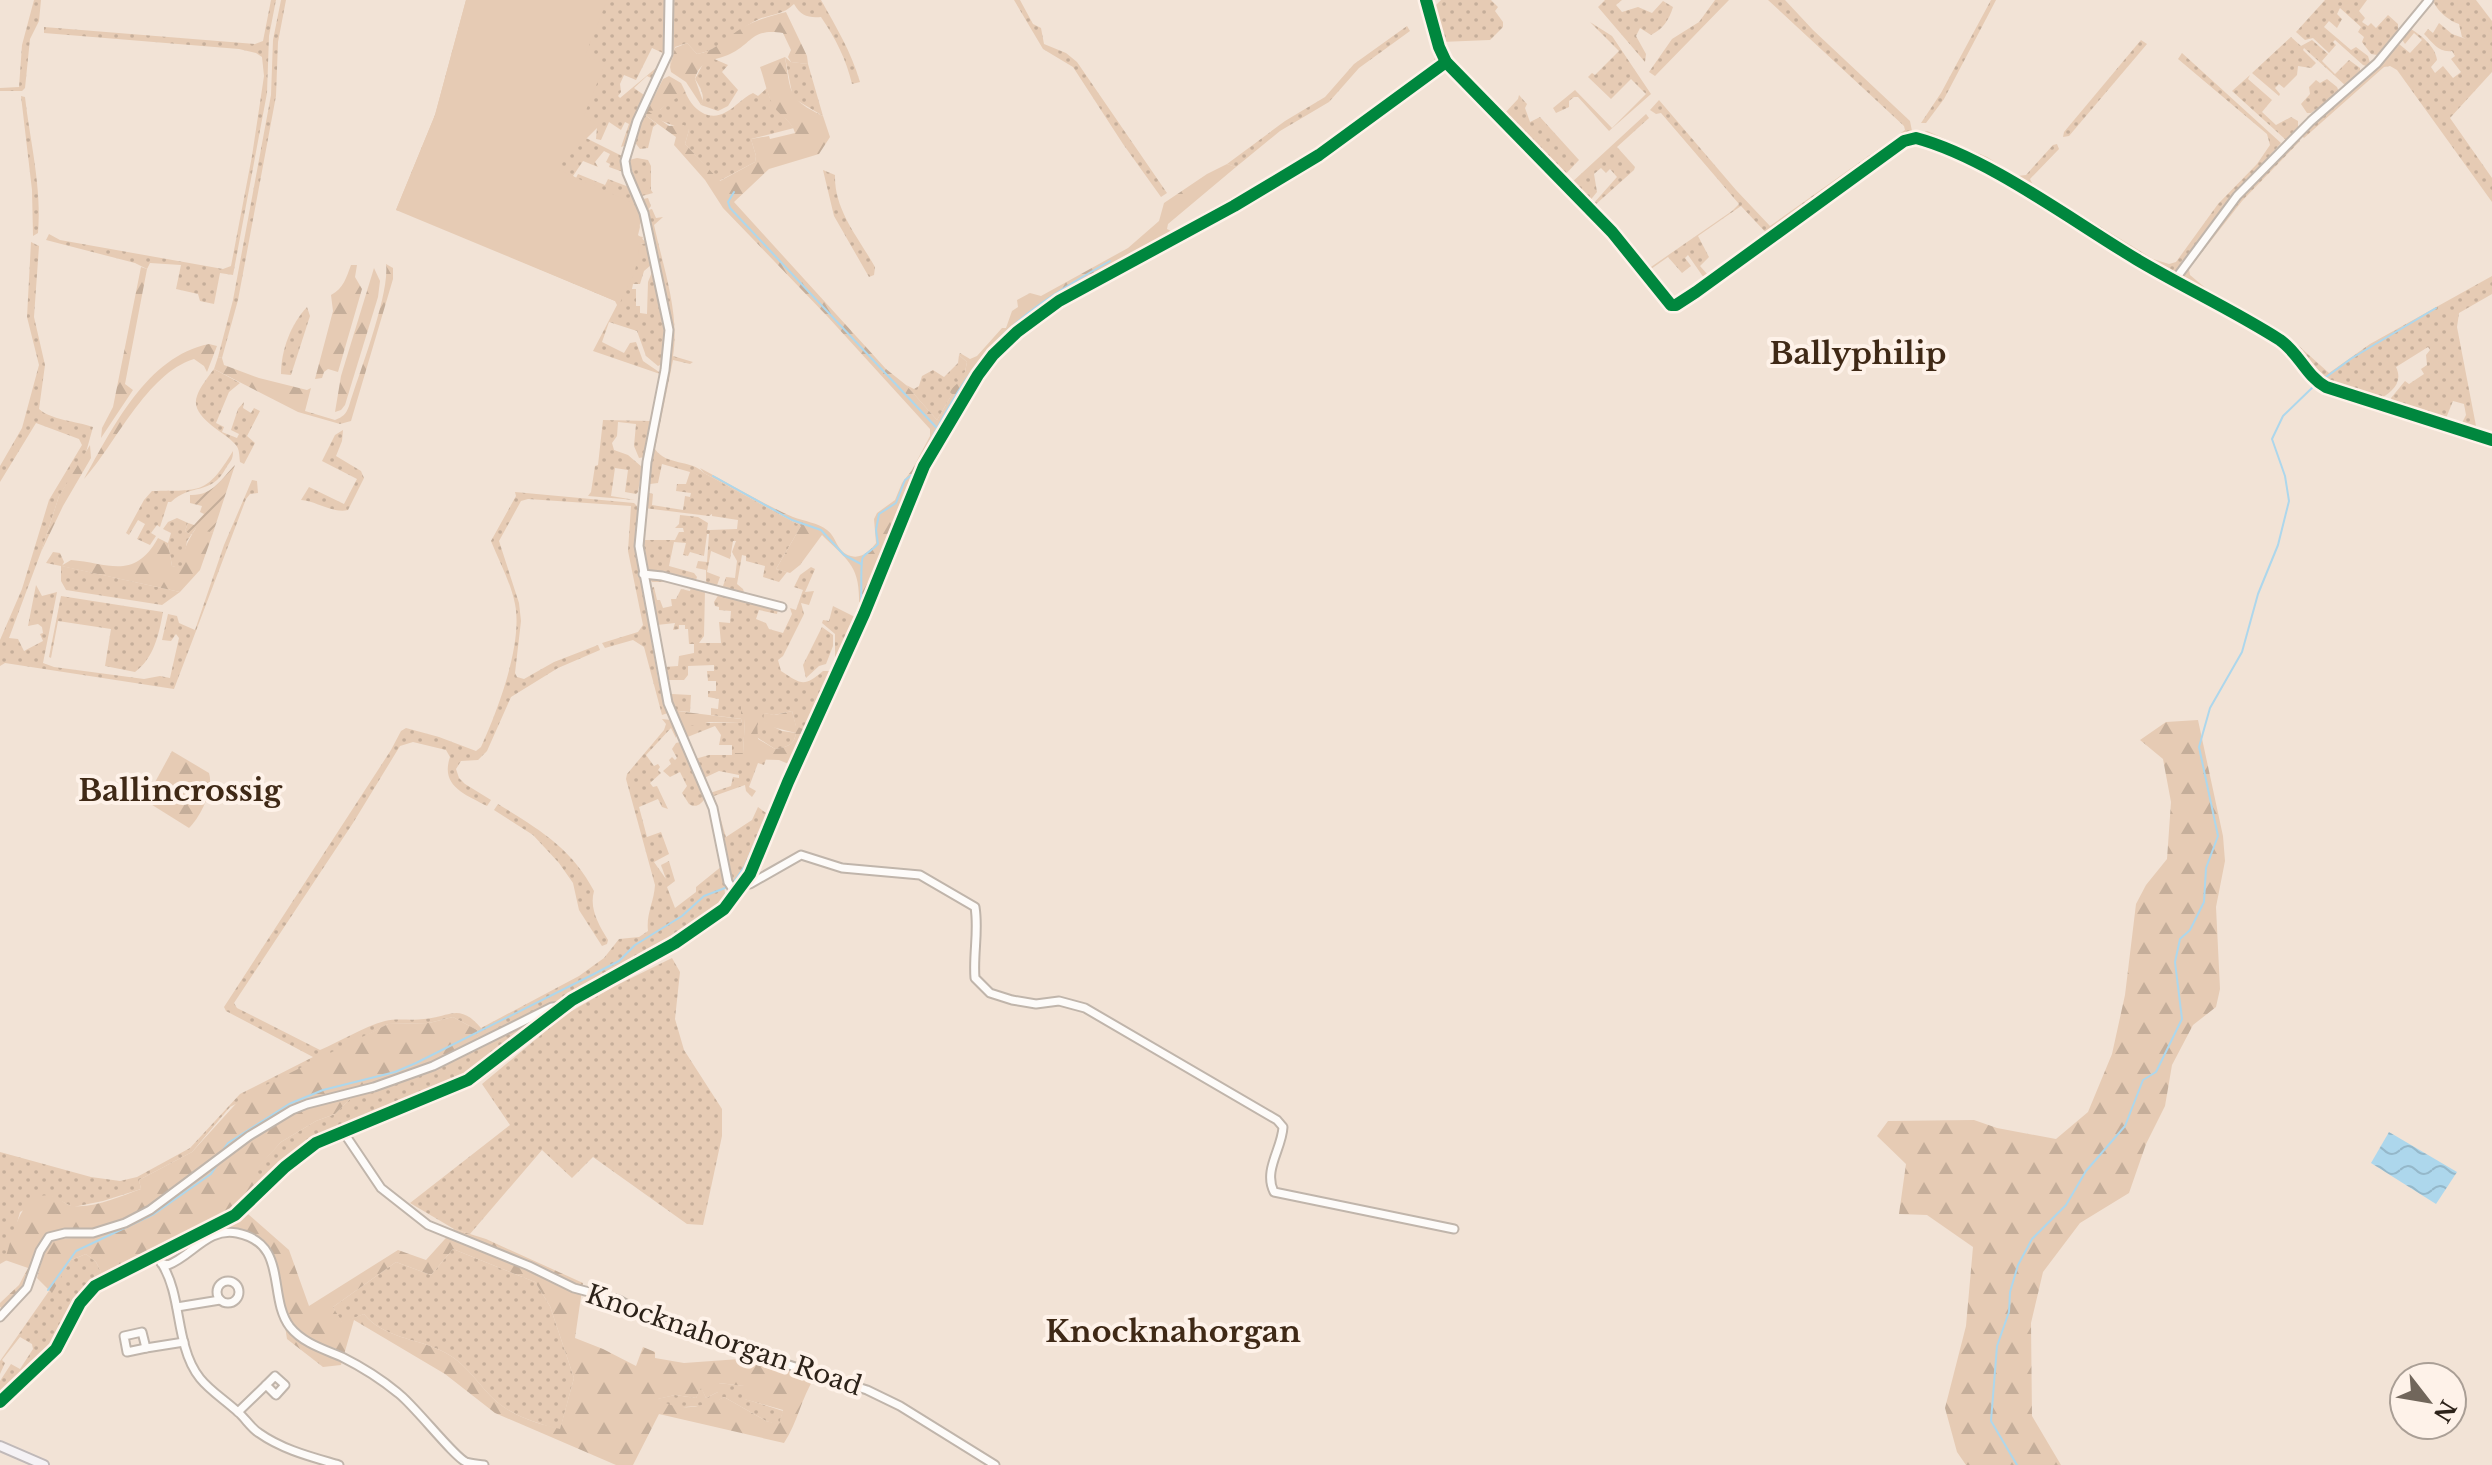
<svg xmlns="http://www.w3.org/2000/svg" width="2492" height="1465" viewBox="0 0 2492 1465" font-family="'Libre Baskerville',serif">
<defs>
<pattern id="grass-dots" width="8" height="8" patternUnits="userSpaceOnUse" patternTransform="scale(2)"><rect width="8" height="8" fill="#e6cbb4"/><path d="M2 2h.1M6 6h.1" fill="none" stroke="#c5ae9a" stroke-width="1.8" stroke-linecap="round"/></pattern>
<pattern id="forest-firs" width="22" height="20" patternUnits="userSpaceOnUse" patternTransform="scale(2)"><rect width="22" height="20" fill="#e6cbb4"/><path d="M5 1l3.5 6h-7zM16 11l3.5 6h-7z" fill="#c5ae9a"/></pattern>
<pattern id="garden-furrows" width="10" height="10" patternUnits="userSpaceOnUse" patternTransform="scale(2)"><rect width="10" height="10" fill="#e6cbb4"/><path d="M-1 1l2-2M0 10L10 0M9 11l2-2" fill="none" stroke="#c5ae9a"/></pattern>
<pattern id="water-waves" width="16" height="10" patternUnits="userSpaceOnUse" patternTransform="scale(2)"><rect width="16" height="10" fill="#add7ec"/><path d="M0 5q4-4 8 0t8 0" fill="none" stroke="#95b8ca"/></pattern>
</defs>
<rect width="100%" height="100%" fill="#f2e3d6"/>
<g fill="url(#grass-dots)" fill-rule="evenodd">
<polygon points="34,0 41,0 39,21 30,39 25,88 22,91 0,91 0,88 19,87 22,45"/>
<polygon points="271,0 276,0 269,36 267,93 233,275 220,273 214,304 200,301 198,294 176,289 181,265 150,263 147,269 135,263 46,240 49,234 60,240 223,269 231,266 252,156 264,76 262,57 256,53 239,49 44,33 44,27 255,44 263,41"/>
<polygon points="281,0 286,0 278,42 276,96 238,300 222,358 218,357 233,300 271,95 273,40"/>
<path d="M466,0H488L483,14L577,50L597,0H666L668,40L665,54L652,48L636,80L624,75L620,84L621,92L618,96L620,98L662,63L653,79L647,76L634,88L644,95L624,146L621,147L629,124L625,122L621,130L609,122L601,140L596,139L597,127L586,138L622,156L623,172L609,167L610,164L606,162L610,154L604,151L595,162L598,167L583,161L573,176L576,178L578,174L605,185L608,179L629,187L642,220L637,230L624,225L599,204L561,188L551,176V171L564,147L527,130L529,122L525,129L494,116L491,122L453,110L449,111L443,125L446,126L444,132L538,171L550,189L583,205L578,215L582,217L588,206L599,211L626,234L643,237L640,244L647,243L651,265L644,271L640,284H633L632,289H636V306H640V313L647,314L648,282L652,272L665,326L662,364L658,366L646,356L637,331L609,322L602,342L624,353L630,343L636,342L643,361L662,374L645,457L639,458L634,446L636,424L618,422L617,436L612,443L614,450L628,455L642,467L638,492L636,494L625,492L628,470L615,468L611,496L635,500L588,496L591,492L595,466L598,465L603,420L650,421L660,374L593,351L617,305L615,301L518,260L532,230L527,227L513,255L405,210L438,134L432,131L399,211L396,210L435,115ZM496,27L597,67L569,134L469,94ZM439,146L535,187L508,249L412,208ZM549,204L581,220L558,271L525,255Z"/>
<path d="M672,0H821C836,27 851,51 860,82L852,84C846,59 836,39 821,17C808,18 801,16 794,4C783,15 772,14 759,19C737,29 721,50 697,54L687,43L675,47L670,67L673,37Z"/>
<polygon points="1014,0 1020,0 1033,24 1041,28 1044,44 1066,53 1077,62 1167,193 1161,197 1123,144 1073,67 1043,49"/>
<polygon points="1441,0 1491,0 1498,7 1495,11 1503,22 1503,27 1490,40 1441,42 1432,9"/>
<path d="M1605,0H1622L1616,5L1622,12L1638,7L1652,13L1663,1L1673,7C1669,20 1663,29 1651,35L1640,28L1636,36L1646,54L1645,62L1598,7Z"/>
<polygon points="1715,0 1729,0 1655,76 1649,72 1672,39 1699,22"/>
<polygon points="1768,0 1785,0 1813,30 1910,121 1912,131 1769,236 1741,206 1698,236 1709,257 1700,266 1708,275 1704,278 1688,255 1685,258 1691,266 1682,273 1668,257 1651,269 1656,277 1654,279 1593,208 1593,204 1617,177 1610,169 1606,173 1601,168 1594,174 1597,192 1588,203 1570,184 1646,114 1649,118 1617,147 1635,167 1634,170 1595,205 1651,267 1732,211 1739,204 1661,113 1656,114 1650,110 1659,100 1736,190 1770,226 1905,130 1904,126"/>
<polygon points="1991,0 1996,0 1944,99 1926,123 1921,123 1941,93"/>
<polygon points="2325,0 2367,0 2359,11 2365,18 2362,22 2368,26 2371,23 2376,28 2388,15 2398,24 2398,30 2377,55 2371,54 2362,42 2364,37 2358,32 2361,27 2340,8 2337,14 2342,19 2337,28 2329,21 2324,27 2351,50 2356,47 2368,56 2370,63 2366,66 2363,65 2335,40 2333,42 2336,45 2329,53 2313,38 2305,40 2296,32"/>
<path d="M2433,0H2476L2492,21V72L2450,118L2492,178V202L2397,70L2390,66L2384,67L2304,138L2301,135L2381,63L2395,46L2397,47L2399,44L2410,53L2422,40L2414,33L2405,44L2401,38L2409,28C2420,34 2436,47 2437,60L2431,67L2435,73L2443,66L2453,78L2461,72L2451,59L2455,56L2452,51C2439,53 2433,43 2424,34L2428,29L2433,33L2439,23L2452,34L2466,39L2462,37L2459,24C2449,21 2436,10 2433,0Z"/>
<polygon points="1590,22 1612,36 1651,94 1609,131 1578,97 1574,97 1569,101 1569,107 1556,113 1553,108 1575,90 1612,128 1646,94 1631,79 1611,99 1588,77 1592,73 1595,75 1619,51"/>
<polygon points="1407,26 1410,31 1359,68 1329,102 1280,131 1236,167 1227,164 1285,121 1325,97 1354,64"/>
<polygon points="2291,37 2301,46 2312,40 2328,54 2322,61 2335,74 2349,60 2360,68 2360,72 2346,86 2304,48 2303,50 2316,63 2311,68 2298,66 2297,75 2284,88 2279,84 2275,88 2280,94 2279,96 2252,73"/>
<polygon points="2141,40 2147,44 2069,136 2063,137 2064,132"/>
<polygon points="2182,53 2281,143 2223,208 2183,264 2174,272 2164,271 1923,133 1927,131 1987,157 2017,176 2026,175 2053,145 2057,144 2059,149 2030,179 2033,185 2153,259 2169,264 2176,262 2218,204 2257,164 2270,145 2267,134 2178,59"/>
<polygon points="785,57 791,62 808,64 823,116 793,98"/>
<polygon points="1435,57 1439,61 1437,65 1328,146 1249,195 1168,239 1171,231 1305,157 1434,63"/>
<path d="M712,58L728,65L722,72L738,90L728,106L718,111L701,105C706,96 700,87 695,79L703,64Z"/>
<polygon points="2250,75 2248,79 2272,100 2262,112 2276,125 2291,117 2298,121 2298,127 2286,140 2232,91"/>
<path d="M661,78L648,110H660L668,101L685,91C691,108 708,123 726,112C736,107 742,98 753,93L758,96L767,88C770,106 783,114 794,128L751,139L756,156L755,162L719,181L685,144L689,130C670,126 663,120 645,115L657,124L653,127L648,148L640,149L633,140Z"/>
<polygon points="2327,79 2337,87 2339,92 2311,113 2307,113 2301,104 2310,94 2309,87 2316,80 2320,83"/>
<polygon points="1519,95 1527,104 1525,108 1530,122 1540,117 1579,160 1563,177 1504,114 1518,99"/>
<path d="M21,96L25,97C30,141 42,188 38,233L33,236L32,190Z"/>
<path d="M2297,138L2300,141L2242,201L2189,269L2190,275L2209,291L2291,339L2329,373L2370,344L2492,276V294L2459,313L2457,327L2476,426L2492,433V437L2466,428L2462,423L2466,415L2464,404L2453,401L2444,423L2393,403L2391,398L2405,381L2409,384L2424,374L2421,369L2427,365L2426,355L2430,350L2428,347L2396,367C2404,384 2390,393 2377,401L2326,385L2313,376L2303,355L2284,339L2179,280L2239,198Z"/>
<path d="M637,158L648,160L651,166V190L653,193L642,196L643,199L648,198L651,206L648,210L652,209L656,218L663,217L654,225C663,267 680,313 673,356L693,362L690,364L673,360L655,449C666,466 691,459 704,473L801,526L776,569L787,572L779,582L763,577L765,566L746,561V556L742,555L737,584L743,589L745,595L725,590L723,586L726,577L735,578L737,561L732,552L736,541H733L730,559L711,551L707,572L720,577L716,588L706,586V570L696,568L698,561L707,562L709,534H707L704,556L690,552L688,556L683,555L686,543L674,542L669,566L694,573L697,577L695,583L644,568L642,540H675L679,532H684L683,528H675L679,524L680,515L698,517L708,523L707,530H710L737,529L738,520L712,516V514L709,516L644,508L646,492L653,494L652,505L683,510L685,496L690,497L691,493L676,491L677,484H686L690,472L662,464L658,483L650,484L648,481L669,363L672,329L656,253L629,160Z"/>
<path d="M823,170L835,175C834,210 858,237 875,267L874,275L869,277L834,216Z"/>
<path d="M31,242L39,246L34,317L45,365L39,409C51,420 76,421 93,427L85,456L59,496L41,552L9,638L18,639L24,651L43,641L40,634L43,633L42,627L38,624L28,626L36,585L42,596L57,592L43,663L54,667L144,679L160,676L170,678L179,638L176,634L171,641L162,640L168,614L177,616L179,623L195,630L224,545L252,480L257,481L258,493L250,494L246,499L174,689L5,663L0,666V640L22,589L49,500L82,445L79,439L36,423L0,482V466L22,428L39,365L27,317Z"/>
<path d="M307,307L310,316L291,375L281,374C281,350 291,324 307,307Z"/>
<polygon points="959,355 967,362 965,372 937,420 906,385 914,389 919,386 922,376 933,370 944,377 958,363"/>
<path d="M214,369L240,383L229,392L216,423L224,427L222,432L237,438L239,434L231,430L238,409L244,402L243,408L251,413L254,408L260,411L247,436L255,443L244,464L240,462C239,456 240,449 235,444C225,432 189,417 197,396C200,387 208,377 214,369Z"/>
<path d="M343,430L342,441L336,456L361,471L364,478L348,510C334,514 316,501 301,500L309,487L344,504L357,479L322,461L335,435Z"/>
<path d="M233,451C233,460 231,460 226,468C211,496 191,483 171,502H168L160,527L157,525L151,533L156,536L150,545L137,539L145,524L138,520L129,535L126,533L144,500L152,491C201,490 206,495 233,451Z"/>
<path d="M515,492L634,503L637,506V557L658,679L668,713L662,715L644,647L633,640L605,648L602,643L638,632L643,625L628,551L631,506L528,499L521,501L499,541L519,603L521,621L515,673L517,677L524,679L554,662L598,645L600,650L558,668L511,697L487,751L478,760L461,761L456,769L459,778L465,784L491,800L487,806C465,794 440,786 450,757L446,750L413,742L400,746L353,823L234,1003L237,1008L320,1050C341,1041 363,1027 385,1021C397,1018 411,1021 424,1019C450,1017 459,1002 481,1028L579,976L604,958L619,939L639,937L648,931C646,914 654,902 655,885L626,779L627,774L664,730L666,724L662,719L671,720L677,732L676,738L671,728L646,755L654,766L658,764L660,767L658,770L661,773L650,783L653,787L657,786L668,809L662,807L658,799L639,807L647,837L661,832L669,854L654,862L666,879L661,865L669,861L675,881L667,887L675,908L696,892V887L722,866L726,903L681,938L478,1043L477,1030L453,1017L429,1023L388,1024L230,1107L192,1152L139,1180L141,1189L103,1201L73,1207L51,1196L20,1212L7,1260L0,1264V1152L91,1177L120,1181L137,1177L190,1148L240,1094L313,1057L226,1011L224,1007L391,750L401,731L406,728L439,737L476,751L481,747C498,710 523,644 515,604C511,583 499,561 491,541L516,496Z"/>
<polygon points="177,518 188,523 185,531 191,535 187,541 182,569 172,566 168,543 171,533 163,529 168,522"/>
<polygon points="53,552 60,553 64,562 62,566 180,592 162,605 66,590 61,581 61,566 46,563"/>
<path d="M811,567L815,569L805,592L814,591L809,605L801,603L804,614L783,656L778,660L781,671C802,685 804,687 823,671H830L833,675L775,807L774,806L806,731L796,727L792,711L774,715L764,713V722L782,731L796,733C794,746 786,747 775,749L758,738L745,719L743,753L734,759H766L764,765L758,763L749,787L756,791L752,797L746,791L745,785L714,796L726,837L752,820L758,807L770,816L746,875L735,886L730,880L721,823L710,793L731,786L733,777L739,778V775L719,771L704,778L695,759L709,755H732V745H719L721,735L715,726L685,738L669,697L672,694L691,695L690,712L678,711L696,723H741L742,719L711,715V708L718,709L719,699L708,697V691H716V681H708L707,671H714V665L688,666V675L684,680H664V667L678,666L679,656L694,653V644H689L688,629H685V625H679V629L673,630L675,623L657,625L648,589L654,587L657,600H660L663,608L672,606L671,599H676L681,589L690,591L691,587L670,582H652L648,577L650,576L705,590L704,636L699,643H721L719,622L730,623L731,611L719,610V607L715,606L714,602L719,594L778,609L777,614L759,610L756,619L766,623L769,629L783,633L792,614L790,608L796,610L803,590L794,587L800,575Z"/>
<path d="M61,596L163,612C159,634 154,658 135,672L105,666L111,629L58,621L51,658L49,657Z"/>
<polygon points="833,606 855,617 857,622 839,662 835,661 835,634 822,623 823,620 829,621"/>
<polygon points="822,627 833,635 833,646 826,664 819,666 806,678 803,665"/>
<path d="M680,742L706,797C702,803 697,809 689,804L682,793L687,786L680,772L670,777L663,771L671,764L669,760L672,757L675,760L677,758L672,749L676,743Z"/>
<path d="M498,804C537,828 572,848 594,891C589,909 599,925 608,940L607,944L602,946L579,910L573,883L559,863L533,835L494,810Z"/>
<polygon points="672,958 680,972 675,1019 684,1050 722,1109 722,1136 703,1225 687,1224 593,1157 572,1178 542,1150 470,1234 454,1229 410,1203 510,1125 482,1084 565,1015 613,987"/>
<polygon points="556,1009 478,1071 451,1087 314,1142 266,1182 254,1171 281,1142 316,1121 335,1114 353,1096"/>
<path d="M453,1249L535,1282L550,1306L574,1378L560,1430C537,1423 515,1417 497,1402C478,1385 466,1362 442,1351C416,1338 383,1338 364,1314L342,1323L333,1307L396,1262L431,1275Z"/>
<polygon points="86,1254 96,1262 104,1278 82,1293 53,1348 0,1397 0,1381 11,1364 20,1369 33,1349 32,1344 20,1337 2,1360 5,1363 0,1374 0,1361 49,1291 51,1292 71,1260"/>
<polygon points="718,1383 745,1386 745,1399 783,1411 779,1425 766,1421 724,1397 710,1405 672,1408 657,1399 675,1395 696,1398 701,1387 706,1398 718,1392"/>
</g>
<g fill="url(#forest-firs)" fill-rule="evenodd">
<path d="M786,12L807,56L808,64L791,62L788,57L791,50L783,33C751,28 753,43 730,54C715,61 700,59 695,79L703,101L701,105L686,82L671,72L670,67L675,48L687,43L697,54C716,51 727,37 742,28C756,20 771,16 786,12Z"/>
<path d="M785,57C791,94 788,99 823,116L830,137L819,154L769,169L734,202L886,369L906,385L937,420L952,394L949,391L959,382L956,377L965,372L967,362L959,355L960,353L970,359L977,356L1002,328H1006L1012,311L1018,307L1017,300L1030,293L1041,296L1128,248L1159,221L1164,203L1207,174L1227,164L1236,167L1168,224L1167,229L1171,231L1168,239C1112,267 1053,294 1007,337C986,357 970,381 956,406C917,470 893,536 864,606L859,602C860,565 846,559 822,535L800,565L790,573L776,569L801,526L704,473L700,468C730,484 761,503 793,517C804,521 818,523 827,530C837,537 836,552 851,556C861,559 870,551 876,543L874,519L877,513L895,500L902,483L912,470L930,436V429L827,316L723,208L705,180L674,145L676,137L645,115L663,79L669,76L681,83L685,91C681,97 667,102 660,110L648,111L669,126L684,125L689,130L685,144L720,181L755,162L756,156L751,139L769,136L770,139L795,133C792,121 781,117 774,107C767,95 765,81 760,67Z"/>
<path d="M386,264L393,268V279L351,421L340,424L298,412L214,369L218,357L222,358L224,365L259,378L307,390L311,388L305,411L335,420C343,417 346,414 349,406C359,373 390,294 386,264Z"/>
<path d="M351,265H357L355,277L362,289L338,372L328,369L324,372L322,378L315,379L333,311L331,295C344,288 346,278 351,265Z"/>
<polygon points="141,267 147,269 125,384 133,390 101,438 102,428 113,407"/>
<polygon points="374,268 380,281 378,297 345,405 341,410 335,412 341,376"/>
<path d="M209,344L217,346L207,372L204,366L194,359C147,373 115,445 84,479C112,429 147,356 209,344Z"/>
<polygon points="90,445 91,458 63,506 41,552 59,496"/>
<path d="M200,527L213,533L200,570L180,592L61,566L71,560C109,563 134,581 158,538L168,543L172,566L182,568C182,552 187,542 196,528Z"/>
<path d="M741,703L757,721L758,739L775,749C786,747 794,746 796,733L772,727L763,722L764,713L775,715L792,711L796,726L807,731L791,765L779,760L734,759L735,753H743L745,719H742L741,723L710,722L684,727L677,711L741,719Z"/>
<polygon points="2198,720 2223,836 2225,861 2216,907 2220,989 2216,1007 2193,1025 2172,1065 2165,1106 2146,1144 2129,1193 2080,1223 2043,1272 2031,1323 2032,1416 2061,1465 1966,1465 1957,1452 1945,1408 1966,1326 1973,1247 1927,1215 1899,1214 1906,1164 1877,1136 1888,1121 1974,1120 1997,1128 2056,1139 2088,1112 2112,1054 2125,995 2136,904 2146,885 2167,859 2171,802 2163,759 2140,740 2166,722"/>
<path d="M172,751L209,773C214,789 201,816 189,828L149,803L154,784Z"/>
<path d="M453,1017L477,1030L478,1043L431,1065L373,1085L307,1101L149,1207L121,1222L92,1230L52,1232L44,1236L39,1244L25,1286L3,1309L0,1307V1303L19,1285L28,1268L5,1260C12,1239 20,1189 52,1196C60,1198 66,1206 74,1206C95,1208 121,1196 141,1189L139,1180L192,1152L242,1097L388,1024L429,1023Z"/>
<polygon points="353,1096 335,1114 316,1121 281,1142 255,1171 266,1182 241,1208 193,1236 104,1278 96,1262 86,1254 71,1260 52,1293 37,1278 45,1249 55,1239 93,1237 136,1222 252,1139 294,1113"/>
<path d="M248,1214L289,1250L309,1306L398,1250L426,1260L454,1229L486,1239L583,1283L575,1338L603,1349L636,1366L643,1347L655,1352V1358L684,1363L766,1357L815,1377C801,1398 798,1422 784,1443L659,1414L633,1465H616L495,1413L445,1374L354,1320L341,1365L323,1367L287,1339L275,1262L247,1232L221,1227ZM453,1249L535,1282L550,1306L574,1378L560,1429C538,1424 515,1417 497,1402C478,1385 466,1362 442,1351C416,1338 383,1338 364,1314L342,1322L333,1307L396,1262L431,1275ZM719,1383L744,1386V1399L783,1410L779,1424L766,1421L724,1397C702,1408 678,1412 658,1399L675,1395L696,1398L701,1388L706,1398L718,1392Z"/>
</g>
<path fill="url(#garden-furrows)" d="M235,465L213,533L196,528L191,535L185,531L188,523L194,525L204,514L200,512L202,506L190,503V495C213,496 221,479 235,465Z"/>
<polygon fill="#e6cbb4" points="466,0 607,0 585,56 605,64 584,115 598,127 558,167 559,170 628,201 636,207 640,227 638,235 647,243 640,244 635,271 620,303 396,210 435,115"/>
<polygon fill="url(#water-waves)" points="2389,1132 2457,1172 2436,1204 2371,1163"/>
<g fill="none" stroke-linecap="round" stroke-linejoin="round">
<g stroke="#add7ec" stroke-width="2">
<polyline points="734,192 728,202 730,208 936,427"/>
<polyline points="2322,380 2352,358 2436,308"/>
<polyline points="713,476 792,520 821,530 844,555 861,564"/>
<path d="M861,604C862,595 860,561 863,557C866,553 874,549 878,544L876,530L879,514L896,503L905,480L913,474C934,434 954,392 983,357C1016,315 1064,287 1110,261"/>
<polyline points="837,661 852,629"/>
<polyline points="807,726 831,675"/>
<polyline points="789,764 803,733"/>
<polyline points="733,883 745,866 766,817"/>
<polyline points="220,1154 228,1143 289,1104 323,1090 395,1072 416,1063 592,975 619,961 635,945 682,916 704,896 725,888"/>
<polyline points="48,1290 76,1251 154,1214 211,1174 217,1165"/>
<polyline points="2017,1465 1991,1421 1997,1346 2009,1312 2010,1292 2018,1265 2032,1239 2066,1205 2086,1171 2125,1126 2143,1080 2156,1072 2182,1019 2175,962 2180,939 2190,930 2204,902 2206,868 2218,836 2199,747 2210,708 2242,652 2258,594 2278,545 2289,501 2285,476 2272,439 2283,416 2315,385"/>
</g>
<g stroke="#c0b5ab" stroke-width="11">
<g id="minor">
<polyline points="669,0 668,54 637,121 625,161 627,173 644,213 669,330 665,370 647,462 639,546 668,703 713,808 728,882 737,895"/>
<path d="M1426,0L1439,47L1446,62L1612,232L1671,305H1676L1696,292L1904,141L1916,138C1987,157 2071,220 2136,259C2183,287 2233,310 2280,340C2299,353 2306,376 2326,387L2492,440"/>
<polyline points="2174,281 2237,196 2311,121 2377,63 2429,0"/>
<polyline points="643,574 662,576 782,607"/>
<path d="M746,881L750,884L801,855L842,868L920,875L975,907C979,931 973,954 975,978L990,993L1012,1000L1036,1004L1059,1001L1085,1008L1277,1120L1283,1127C1282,1149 1263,1170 1274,1192L1454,1229"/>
<polyline points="344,1133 381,1188 428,1225 529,1266 574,1288 619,1300 661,1324 867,1390 900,1406 995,1465"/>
<path d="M161,1263L168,1265C192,1256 208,1227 237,1233C289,1243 267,1297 290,1327C303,1343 323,1349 342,1357C362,1367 381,1379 398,1393C415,1406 454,1457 466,1462C472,1464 479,1464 484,1465"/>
<path d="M162,1264C177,1288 177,1320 185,1347C195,1383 212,1389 238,1412C245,1418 251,1428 259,1433C283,1450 312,1457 339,1465"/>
<circle cx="228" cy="1292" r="11"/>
<polyline points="177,1307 220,1300"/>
<polyline points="0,1317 27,1288 40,1251 49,1237 65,1233 93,1233 125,1223 150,1210 249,1136 292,1110 307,1104 374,1087 433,1066 552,1007 564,1006"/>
<polygon points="142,1332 146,1348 127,1352 124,1336"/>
<polyline points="146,1348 184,1342"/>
<polygon points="275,1376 285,1385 276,1395 266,1385"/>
<polyline points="0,1402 56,1349 80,1303 95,1286 235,1215 285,1167 316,1143 468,1080 572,1000 675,943 724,909 750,874 788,782 864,614 924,466 978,375 993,355 1017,332 1059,301 1234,206 1319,155 1446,62"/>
<polyline points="238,1412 266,1385"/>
</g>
</g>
<g stroke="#c0b9b9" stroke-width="12">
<polyline id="major" points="0,1446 44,1465"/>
</g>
<use href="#minor" stroke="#fdfbf9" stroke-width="7"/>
<use href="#major" stroke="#f5f2f5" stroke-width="8"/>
<g stroke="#fef2e9" stroke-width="17">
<g id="cycleway">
<path d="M1426,0L1439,47L1446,62L1612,232L1671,305H1676L1696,292L1904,141L1916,138C1987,157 2071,220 2136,259C2183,287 2233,310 2280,340C2299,353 2306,376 2326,387L2492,440"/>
<polyline points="0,1402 56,1349 80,1303 95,1286 235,1215 285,1167 316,1143 468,1080 572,1000 675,943 724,909 750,874 788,782 864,614 924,466 978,375 993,355 1017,332 1059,301 1234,206 1319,155 1446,62"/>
</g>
</g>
<use href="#cycleway" stroke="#00873e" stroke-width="12"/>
</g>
<g text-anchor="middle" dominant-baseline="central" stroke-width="8" stroke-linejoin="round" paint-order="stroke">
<g font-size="26" fill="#2c2219" stroke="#fef2e9">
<text transform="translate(724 1340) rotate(19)">Knocknahorgan Road</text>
</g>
<g font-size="30" font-weight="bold" fill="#3f2916" stroke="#fef2e9">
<text x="1858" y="353">Ballyphilip</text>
<text x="180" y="790">Ballincrossig</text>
<text x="1173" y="1331">Knocknahorgan</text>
</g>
</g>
<g transform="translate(2428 1401) rotate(121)"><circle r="38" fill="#fef2e9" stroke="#aa9f96" stroke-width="2"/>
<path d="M0-6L14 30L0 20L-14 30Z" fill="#71665b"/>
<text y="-12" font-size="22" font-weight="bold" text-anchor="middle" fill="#2c2219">N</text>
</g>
</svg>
